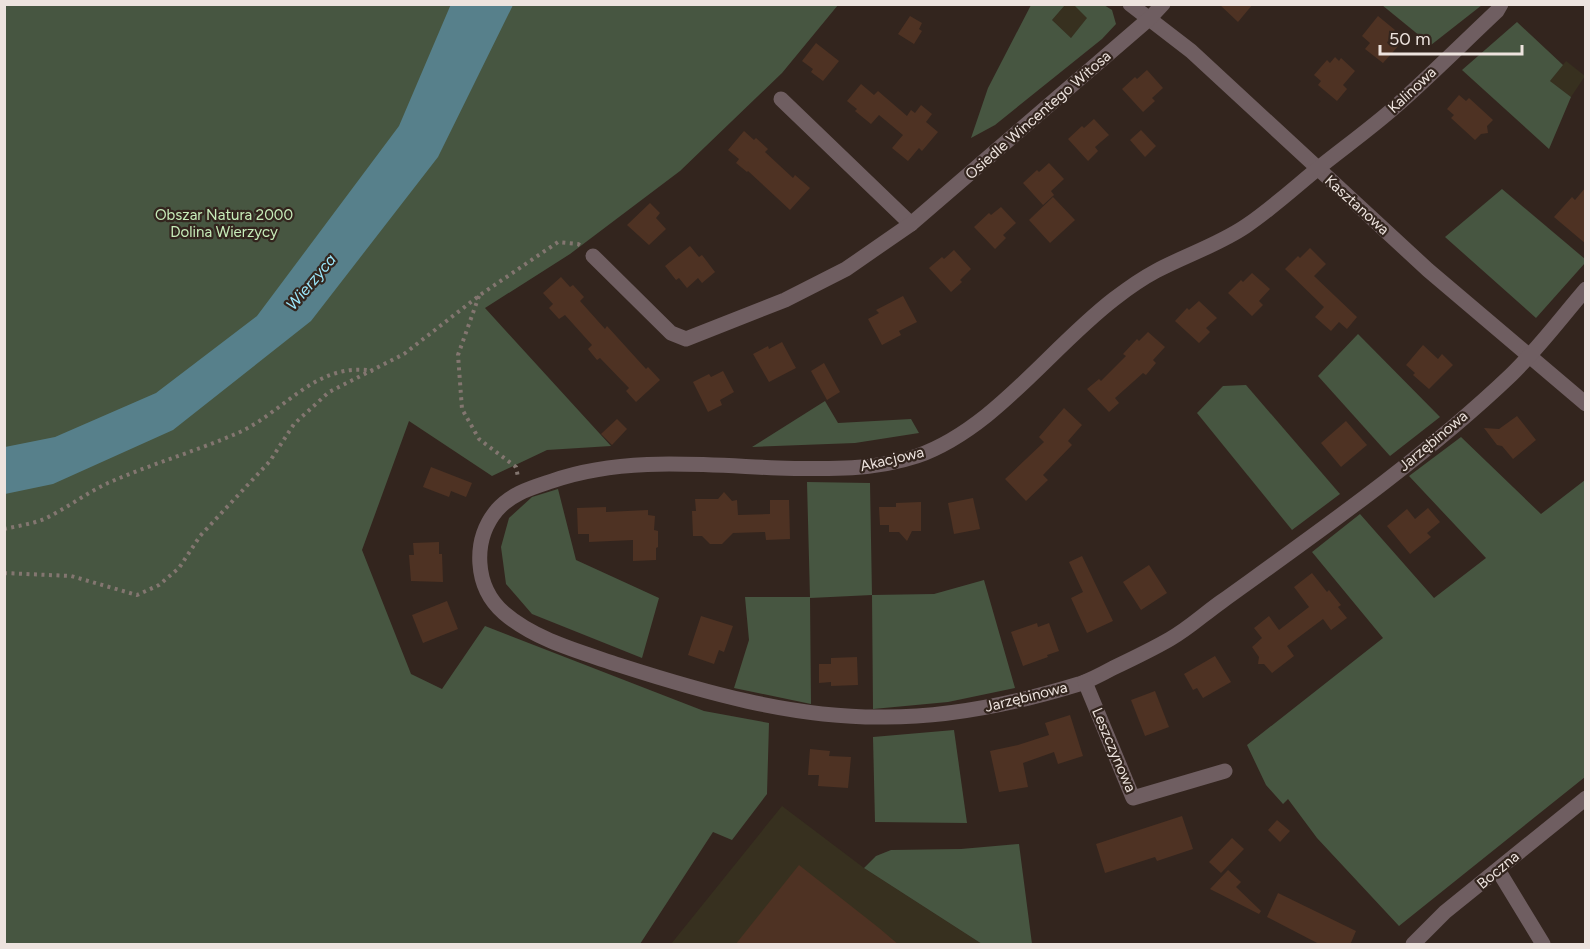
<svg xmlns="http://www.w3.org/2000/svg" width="1590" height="949" viewBox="0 0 1590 949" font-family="Figtree,sans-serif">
<rect width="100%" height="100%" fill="#33251e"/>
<g fill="#37301f">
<polygon points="1065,5 1074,5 1088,18 1071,38 1052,20"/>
<polygon points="1566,61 1585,76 1571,97 1550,81"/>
<polygon points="782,806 864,868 982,944 671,944"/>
</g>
<g fill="#475641">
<polygon points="5,5 838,5 782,73 680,171 570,254 485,308 611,446 547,450 492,476 409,421 362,550 411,674 442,689 485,626 704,711 769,723 767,794 732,840 713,832 640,944 5,944"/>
<polygon points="1031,5 1065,5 1052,20 1071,38 1087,18 1074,5 1104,5 1112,10 1116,24 1102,39 995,125 971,138 988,88"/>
<polygon points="1382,5 1482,5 1431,45"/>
<polygon points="1517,22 1563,65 1550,81 1571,97 1549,149 1462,70"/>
<polygon points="1502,189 1585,259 1585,263 1536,318 1445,237"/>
<polygon points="1358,334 1440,417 1390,456 1318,376"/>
<polygon points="1246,385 1340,494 1292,530 1197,413 1223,386"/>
<polygon points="825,401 838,423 911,419 919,433 855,443 752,447"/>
<polygon points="1461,437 1541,514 1585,480 1585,777 1399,926 1317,838 1288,799 1283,804 1266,785 1247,745 1383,638 1312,552 1360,514 1434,598 1486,558 1409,476"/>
<polygon points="807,482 870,483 872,595 934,594 984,580 1015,688 948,702 873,709 872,595 810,598 811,704 734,688 749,640 745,597 810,597"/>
<polygon points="558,489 576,560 659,598 642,658 532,614 506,584 501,547 509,518 532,497"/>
<polygon points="954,730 967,823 875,822 873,737"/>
<polygon points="1019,844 1032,944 982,944 864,868 876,856 891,850 961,849"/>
</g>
<polygon fill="#57808b" points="451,4 513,5 438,157 311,321 173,430 53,484 5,494 5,447 55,437 156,393 257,316 399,126"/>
<g fill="#4e3223">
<polygon points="1219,4 1253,4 1238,22"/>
<polygon points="910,16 922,23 919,29 922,31 914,44 898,34"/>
<polygon points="1378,16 1395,30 1392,34 1402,42 1383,63 1365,49 1370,43 1362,36"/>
<polygon points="816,43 839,61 823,81 811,72 813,69 802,61"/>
<polygon points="1335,57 1339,61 1341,58 1355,71 1343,85 1347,89 1337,101 1318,85 1321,81 1314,75 1327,60 1330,63"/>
<polygon points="1147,70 1163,88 1152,98 1155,101 1143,112 1122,89 1135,77 1137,79"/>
<polygon points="861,84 874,95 878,91 907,116 911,110 915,113 921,105 932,114 926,122 938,132 922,151 919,148 908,161 892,148 903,135 879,115 871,124 855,111 857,109 847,101"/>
<polygon points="1459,95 1466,101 1469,98 1493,120 1487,126 1488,133 1481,134 1475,140 1451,118 1454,115 1447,109"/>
<polygon points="1094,119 1109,135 1095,147 1098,151 1088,161 1068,139 1082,126 1084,128"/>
<polygon points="1141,130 1156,146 1145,157 1130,140"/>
<polygon points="744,131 754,140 756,138 768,149 765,152 793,178 795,175 810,188 790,210 748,171 747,172 736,163 739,159 728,150"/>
<polygon points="1049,163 1064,179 1051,191 1054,195 1043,205 1023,183 1037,170 1039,172"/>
<polygon points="1586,187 1586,244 1554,217 1572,197 1575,200"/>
<polygon points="1053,197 1075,220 1050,243 1029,220"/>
<polygon points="650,203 660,213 656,218 666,229 649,245 627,225"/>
<polygon points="1001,207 1016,223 1003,235 1006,238 995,249 974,227 989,213 991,215"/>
<polygon points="690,246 699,257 702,255 715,272 702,283 698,278 687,288 679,278 676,280 665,266"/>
<polygon points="1310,248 1326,264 1314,276 1357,317 1347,329 1339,322 1331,331 1315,317 1324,307 1285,269 1298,256 1300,258"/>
<polygon points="954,250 971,269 960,280 962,282 951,292 929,268 942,257 944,259"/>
<polygon points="1252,273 1270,289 1259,301 1263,305 1252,316 1228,293 1241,280 1243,282"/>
<polygon points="561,277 570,287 573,285 584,297 580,301 605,329 607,326 646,369 648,367 660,380 636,402 626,391 629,388 600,358 597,360 588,349 592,345 565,315 559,319 549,308 553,304 543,293"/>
<polygon points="903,296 917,322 899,331 901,335 882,345 868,319 879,313 876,310"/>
<polygon points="1199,301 1217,318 1206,328 1210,332 1199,343 1175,321 1187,308 1189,310"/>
<polygon points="1148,332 1165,347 1153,360 1156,363 1146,375 1143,373 1115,398 1119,403 1109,412 1087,389 1099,379 1101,381 1126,356 1123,354 1137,339 1139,341"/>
<polygon points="782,342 796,368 769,382 753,354 768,346 769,349"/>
<polygon points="1423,345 1438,359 1442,354 1453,365 1429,389 1413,375 1415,373 1406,365"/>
<polygon points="824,363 840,392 827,400 811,371"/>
<polygon points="723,371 734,392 720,400 722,405 708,412 693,382 709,374 711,377"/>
<polygon points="1064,408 1082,425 1068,441 1072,445 1043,475 1048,480 1026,501 1005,479 1044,442 1039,437"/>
<polygon points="1517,416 1536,440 1513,459 1502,446 1497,445 1484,428 1499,429"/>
<polygon points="617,419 627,429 612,445 601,434"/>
<polygon points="1346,421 1367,445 1341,467 1321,443"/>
<polygon points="431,467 472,483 466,497 451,491 449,497 423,487"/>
<polygon points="724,492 732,501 737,500 738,515 770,514 770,500 789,500 790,539 766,540 765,532 733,533 722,544 710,544 702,536 693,536 692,511 696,511 695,499 718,499"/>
<polygon points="973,498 980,529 954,534 948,503"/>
<polygon points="921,502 921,531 912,531 907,541 899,532 889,532 889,525 880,525 879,507 896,507 896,503"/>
<polygon points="606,507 606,512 648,510 648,515 655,516 654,530 658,531 658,547 656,548 656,560 633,561 633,540 589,542 589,534 578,534 577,508"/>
<polygon points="1428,508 1440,522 1427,533 1431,537 1410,554 1387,526 1407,509 1415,519"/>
<polygon points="439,542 439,554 442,554 443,582 411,581 409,555 414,555 413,543"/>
<polygon points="1082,556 1113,621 1087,633 1071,598 1083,592 1069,562"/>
<polygon points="1149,565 1167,593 1141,610 1123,582"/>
<polygon points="1312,573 1327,592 1329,590 1341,605 1338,607 1347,618 1331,630 1323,619 1287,646 1294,656 1272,673 1264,664 1258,664 1259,657 1252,647 1262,638 1254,628 1269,616 1279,630 1309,607 1294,587"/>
<polygon points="447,601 458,629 423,643 412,615"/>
<polygon points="701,616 733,626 724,652 719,650 714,664 688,655"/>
<polygon points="1037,623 1038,627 1049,623 1059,651 1047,655 1048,657 1023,666 1011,632"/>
<polygon points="1215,656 1231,682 1203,698 1197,688 1193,690 1184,674"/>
<polygon points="857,657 858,685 831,686 831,682 819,683 819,664 831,664 831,658"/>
<polygon points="1155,691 1169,727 1145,736 1131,700"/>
<polygon points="1070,715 1083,756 1058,764 1054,752 1023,763 1028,787 999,792 990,751 1018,745 1049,735 1045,723"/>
<polygon points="810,749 830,751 829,756 851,757 848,788 818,786 819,775 808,775"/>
<polygon points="1182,816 1193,849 1157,861 1155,857 1105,873 1096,844"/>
<polygon points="1277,820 1290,831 1280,842 1268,830"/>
<polygon points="1232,838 1244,849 1221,873 1209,862"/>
<polygon points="799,865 879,928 899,945 735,945"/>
<polygon points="1228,870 1241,882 1236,887 1261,911 1259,914 1210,889"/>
<polygon points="1278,893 1356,931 1350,945 1321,945 1267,917"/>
</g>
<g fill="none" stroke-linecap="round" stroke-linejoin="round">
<g stroke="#837670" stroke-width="4" stroke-dasharray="3 4.5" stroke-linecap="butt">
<polyline points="479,296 458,355 462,409 479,439 516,467 518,477"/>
<path d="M4,529C17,526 32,524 44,519C66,509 86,493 108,483C151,464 197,451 240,432C285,411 317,361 373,371"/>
<polyline points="4,573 71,576 137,595 159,585 179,568 200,536 270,461 294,424 329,392 404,354 480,295 558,242 578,244 581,246"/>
</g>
<g stroke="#6f5e61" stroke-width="15">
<polyline points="1130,4 1191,51 1428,270 1586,404"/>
<path d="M1501,4L1497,11C1463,43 1430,76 1395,107C1370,129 1342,149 1316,170C1293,189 1271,209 1246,226C1218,245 1186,255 1156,271C1141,279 1127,289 1114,299C1049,349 994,429 917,456C872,471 825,469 778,468C704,465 623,456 552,481C531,488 512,493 497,510C472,540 474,587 504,613C535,640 581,652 619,665C703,692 790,717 879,717C947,718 1014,704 1079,684C1091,680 1102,674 1113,668C1132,659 1151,650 1170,639C1188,629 1204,614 1221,602C1318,532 1424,458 1511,375C1538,349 1561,318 1586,289"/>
<polyline points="781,99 911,224"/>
<polyline points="593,256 671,333 686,339 785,300 846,269 911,224 1150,18 1163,4"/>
<polyline points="1085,682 1133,798 1225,771"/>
<polyline points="1498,870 1543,944"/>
<polyline points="1413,944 1445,912 1586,798"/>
</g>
</g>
<g text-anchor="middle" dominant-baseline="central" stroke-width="4.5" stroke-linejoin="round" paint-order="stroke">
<g font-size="15" fill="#ede3de" stroke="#33251e">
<text transform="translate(1412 90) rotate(-43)">Kalinowa</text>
<text transform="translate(1038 115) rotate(-41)">Osiedle Wincentego Witosa</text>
<text transform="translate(1357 205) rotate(42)">Kasztanowa</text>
<text transform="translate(1433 441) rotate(-40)">Jarzębinowa</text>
<text transform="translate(892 459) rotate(-13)">Akacjowa</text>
<text transform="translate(1026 697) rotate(-14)">Jarzębinowa</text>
<text transform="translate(1114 750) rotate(67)">Leszczynowa</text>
<text transform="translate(1498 870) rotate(-40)">Boczna</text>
</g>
<g font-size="15" fill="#c7ecb9" stroke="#33251e">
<text x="224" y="215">Obszar Natura 2000<tspan x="224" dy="17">Dolina Wierzycy</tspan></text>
</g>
<g font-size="16" font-style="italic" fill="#9ce7fb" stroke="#33251e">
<text transform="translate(311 282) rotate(-50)">Wierzyca</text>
</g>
</g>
<rect width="1590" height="949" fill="none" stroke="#ede3de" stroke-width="12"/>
<path d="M1380 45v9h142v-9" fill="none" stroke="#ede3de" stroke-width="3"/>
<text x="1389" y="45" font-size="18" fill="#ede3de" stroke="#33251e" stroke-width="4.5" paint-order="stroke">50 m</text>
</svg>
